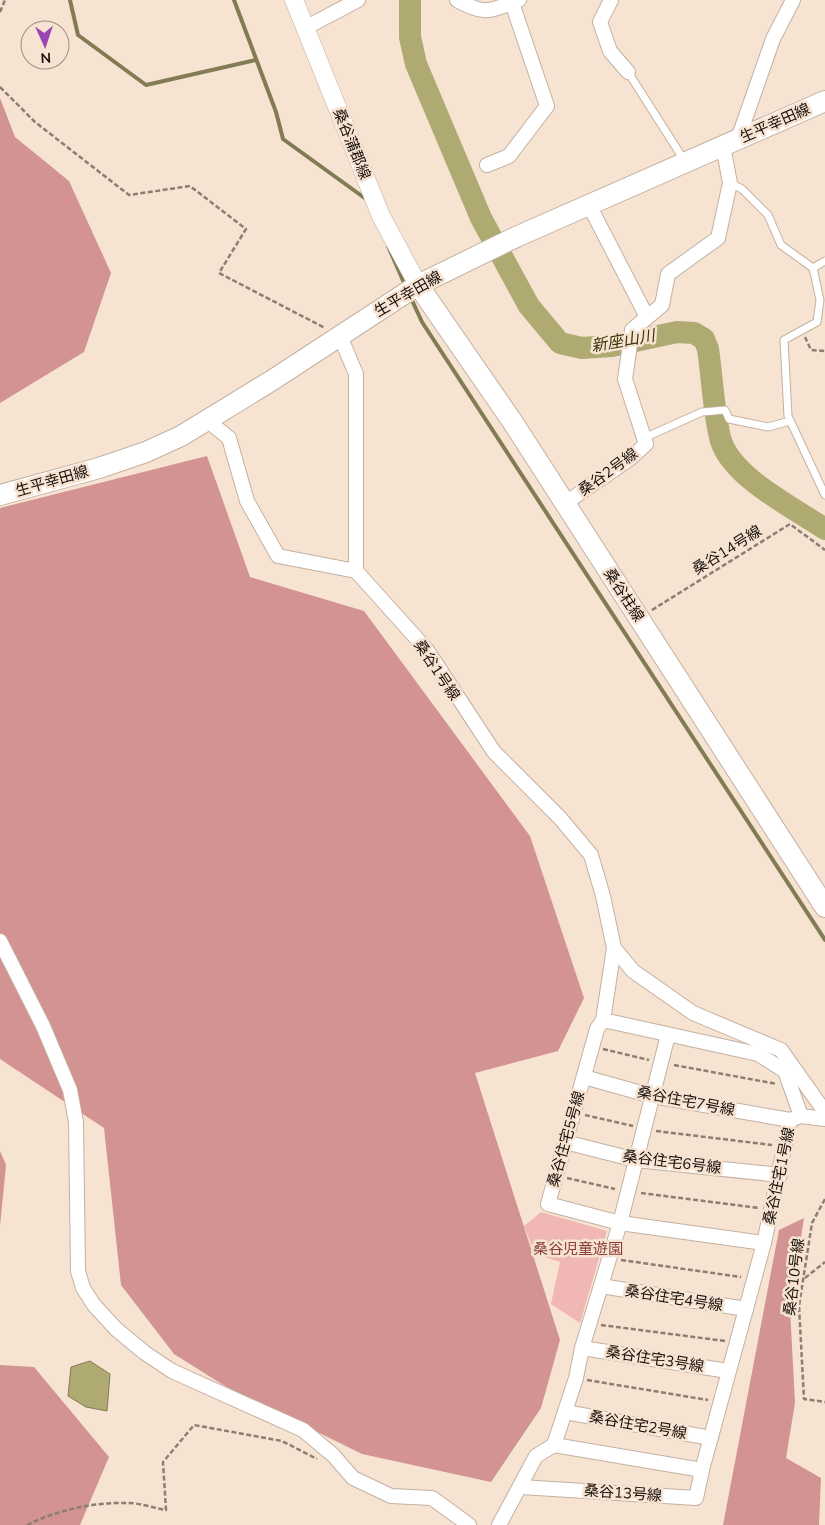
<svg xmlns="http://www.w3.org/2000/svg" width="825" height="1525" viewBox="0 0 825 1525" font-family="'Nunito Sans','Noto Sans JP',sans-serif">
<rect width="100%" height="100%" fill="#f7e3d2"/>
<polygon fill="#f0b7b5" points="541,1212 607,1231 580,1323 551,1304 560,1262 535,1254 524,1226"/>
<g fill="#d29392">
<polygon points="0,98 15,137 69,181 111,273 84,352 0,403"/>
<polygon points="207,456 250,577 364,611 530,836 584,998 558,1051 475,1073 560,1340 541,1408 491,1482 362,1454 225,1386 174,1354 121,1285 104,1128 0,1059 0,508"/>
<polygon points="0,1151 6,1165 0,1226"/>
<polygon points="804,1218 790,1308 795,1403 786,1458 821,1478 819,1525 723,1525 779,1230"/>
<polygon points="0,1365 34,1367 109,1457 80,1525 0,1525"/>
</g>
<polygon fill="#aeaa72" stroke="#817c53" points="90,1361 110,1374 107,1411 86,1407 68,1396 71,1367"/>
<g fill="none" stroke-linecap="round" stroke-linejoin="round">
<g stroke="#817c53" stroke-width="4">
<polyline points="70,0 78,35 146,85 256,60"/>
<polyline points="234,0 276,112 283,139 366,199"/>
<polyline points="388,246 405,285"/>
<polyline points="410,296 422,322 825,940"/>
</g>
<path stroke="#aeaa72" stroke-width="22" d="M410,0V37L416,64L481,218L529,306L560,343L582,348L612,346L677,332L694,333L704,339L708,349C712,375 714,417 721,441C733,478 794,508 825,529"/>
<g stroke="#c4b1a1" stroke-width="9">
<g id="service">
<polyline points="628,72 684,160"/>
<polyline points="730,183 742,189 768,215 781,245 813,268 820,300 817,322 784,340 788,416 825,495"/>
<polyline points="813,268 825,261"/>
<polyline points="644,438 702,412 725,410 729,419 768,427 790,421"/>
</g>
</g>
<g stroke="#c4b1a1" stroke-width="16">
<g id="minor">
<path d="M457,0C486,16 489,11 519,0"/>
<polyline points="611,0 600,22 610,51 628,72"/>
<polyline points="305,28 358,0"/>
<polyline points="738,139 773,39 793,0"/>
<polyline points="487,165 509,156 547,106 512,3"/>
<polyline points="589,205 647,317"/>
<polyline points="340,336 356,374 356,571 427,650 494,752 560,818 591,855 603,896 614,948 603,1020 597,1029 548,1204 620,1223 764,1243"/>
<polyline points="208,421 229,438 247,501 278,556 356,571"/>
<polyline points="564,504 631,458 646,444 625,379 632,330 662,305 668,274 718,238 730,183 723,146"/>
<polyline points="0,941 43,1026 70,1090 76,1122 78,1271 83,1288 94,1305 116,1329 145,1353 172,1371 303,1430 333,1455 353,1478 391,1496 432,1498 469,1525"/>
<polyline points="614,948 633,971 693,1013 781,1050 825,1112"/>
<polyline points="603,1020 758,1054 785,1071 801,1116"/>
<polyline points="584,1077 652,1096 790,1120"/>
<polyline points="565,1142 636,1160 780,1175"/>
<polyline points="601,1286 746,1309"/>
<polyline points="582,1348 728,1371"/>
<polyline points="565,1412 711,1438"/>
<polyline points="554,1445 702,1470 764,1243 790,1120 801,1116 825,1119"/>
<polyline points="554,1445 576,1378 582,1348 620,1223 668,1035"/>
<polyline points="521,1487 696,1498 702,1470"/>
<polyline points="499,1525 536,1456 554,1445"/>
</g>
</g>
<g stroke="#c4b1a1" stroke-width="19">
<polyline id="tertiary" points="294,0 381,216 418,285"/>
</g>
<g stroke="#c4b1a1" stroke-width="22">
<g id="secondary">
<polyline points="418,285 512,421 825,907"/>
<polyline points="0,495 99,468 146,452 181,436 271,381 418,285 516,237 825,101"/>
</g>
</g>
<g stroke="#8c7e73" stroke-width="2.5" stroke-dasharray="5 2.5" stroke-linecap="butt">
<polyline points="0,12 5,0"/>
<polyline points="0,87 35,122 129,195 190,186 246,229 219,273 325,328"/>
<polyline points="805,337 811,350 825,351"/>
<polyline points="652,610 790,524 825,550"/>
<polyline points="603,1049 649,1060"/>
<polyline points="674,1065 777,1084"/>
<polyline points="585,1115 633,1126"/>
<polyline points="656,1131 772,1145"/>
<polyline points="567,1178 615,1189"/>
<polyline points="641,1193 759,1208"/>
<polyline points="825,1199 812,1223 799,1306 804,1399 825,1402"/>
<polyline points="621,1260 741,1277"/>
<polyline points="805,1278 825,1262"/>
<polyline points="601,1325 725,1341"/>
<polyline points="587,1380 708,1400"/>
<path d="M27,1525C57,1510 94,1502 128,1503C140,1503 154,1508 166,1510L163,1462L194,1425L282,1441L317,1459"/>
</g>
<use href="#service" stroke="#fff" stroke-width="7"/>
<use href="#minor" stroke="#fff" stroke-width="14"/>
<use href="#tertiary" stroke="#fff" stroke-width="18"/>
<use href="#secondary" stroke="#fff" stroke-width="20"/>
</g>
<g text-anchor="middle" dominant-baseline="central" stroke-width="5" stroke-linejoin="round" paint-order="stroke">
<g font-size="15" fill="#17100a" stroke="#f7e3d2">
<text transform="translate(775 123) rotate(-24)">生平幸田線</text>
<text transform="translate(352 144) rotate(68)">桑谷蒲郡線</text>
<text transform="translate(408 294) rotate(-30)">生平幸田線</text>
<text transform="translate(608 472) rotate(-36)">桑谷2号線</text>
<text transform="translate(52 481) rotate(-16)">生平幸田線</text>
<text transform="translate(727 550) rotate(-32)">桑谷14号線</text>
<text transform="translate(624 595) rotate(57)">桑谷柱線</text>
<text transform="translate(437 670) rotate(56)">桑谷1号線</text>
<text transform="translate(686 1101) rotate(11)">桑谷住宅7号線</text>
<text transform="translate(566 1139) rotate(-74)">桑谷住宅5号線</text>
<text transform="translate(672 1162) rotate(7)">桑谷住宅6号線</text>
<text transform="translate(779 1176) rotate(-78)">桑谷住宅1号線</text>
<text transform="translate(794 1277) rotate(-83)">桑谷10号線</text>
<text transform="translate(674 1298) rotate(9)">桑谷住宅4号線</text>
<text transform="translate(655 1359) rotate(9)">桑谷住宅3号線</text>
<text transform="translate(638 1425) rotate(10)">桑谷住宅2号線</text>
<text transform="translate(623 1493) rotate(4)">桑谷13号線</text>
</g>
<g font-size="15" fill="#893c3e" stroke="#f7e3d2">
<text x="578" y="1249">桑谷児童遊園</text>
</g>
<g font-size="16" font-style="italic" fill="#383405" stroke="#f7e3d2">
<text transform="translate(623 341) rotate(-10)">新座山川</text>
</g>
</g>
<g transform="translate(45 45) rotate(177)"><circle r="24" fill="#f7e3d2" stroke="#9d8f82"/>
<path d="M0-4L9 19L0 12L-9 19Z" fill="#9945b4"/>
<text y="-8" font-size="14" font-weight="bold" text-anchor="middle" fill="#17100a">N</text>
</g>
</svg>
